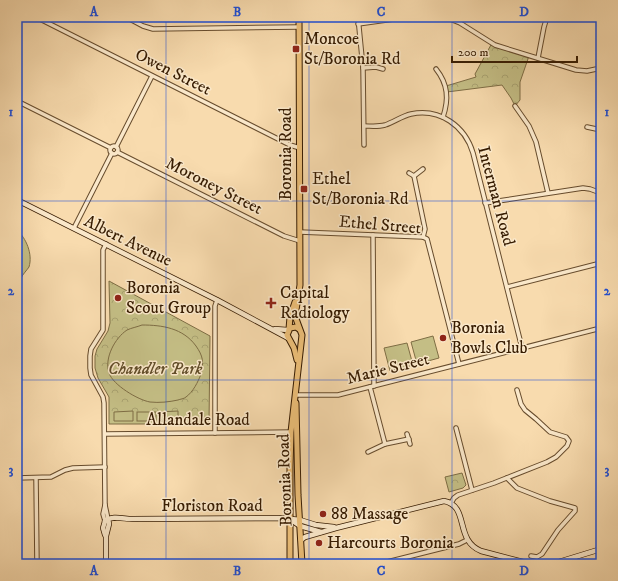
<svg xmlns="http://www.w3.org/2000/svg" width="618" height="581" viewBox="0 0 618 581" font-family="'IM FELL DW Pica',serif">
<defs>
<pattern id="park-crowns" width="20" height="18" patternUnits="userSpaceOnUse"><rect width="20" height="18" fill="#c4be85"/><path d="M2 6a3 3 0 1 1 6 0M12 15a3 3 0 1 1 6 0" fill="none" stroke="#a9a371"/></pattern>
</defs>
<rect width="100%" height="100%" fill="#f8dbae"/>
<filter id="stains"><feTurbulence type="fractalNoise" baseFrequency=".005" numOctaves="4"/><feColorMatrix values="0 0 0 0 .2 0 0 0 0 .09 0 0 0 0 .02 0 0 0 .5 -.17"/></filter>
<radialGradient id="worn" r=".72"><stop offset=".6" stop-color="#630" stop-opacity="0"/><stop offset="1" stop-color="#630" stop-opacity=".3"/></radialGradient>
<g fill="url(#park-crowns)" stroke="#7e6d44">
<polygon points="492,43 529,56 520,82 520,100 515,106 511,98 502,85 447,92 446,86 476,77 475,74"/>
<polygon points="109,281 210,336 209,424 109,424 109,397 98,378 95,368 95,356 97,349 108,331 110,323"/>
<polygon points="462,473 466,485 463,488 449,492 445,477"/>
</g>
<g fill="#c4be85" stroke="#7e6d44">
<path d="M17,230C26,238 33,254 29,267C27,270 23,274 21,278H17Z"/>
<path d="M142,325C162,325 183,328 196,346C203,356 204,362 201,374C198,382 193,392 186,397C184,399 180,399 178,400C169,402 159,403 150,402C138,400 113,385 109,373C104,358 115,338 127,330C131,328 137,327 142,325Z"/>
<polygon points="433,336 439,358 417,364 411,342"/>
<polygon points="407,343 413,365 390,371 384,348"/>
<polygon points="133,411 133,421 114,421 114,412"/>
<polygon points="178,411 178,421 159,421 159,412"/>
<rect x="137" y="412" width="19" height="9"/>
</g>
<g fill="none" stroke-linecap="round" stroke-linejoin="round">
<g stroke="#674c2d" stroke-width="5.5">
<g id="minor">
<polyline points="36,17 290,145 300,148"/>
<polyline points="126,17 143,26 153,29 299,27"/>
<polyline points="358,17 363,68 364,145"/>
<polyline points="445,17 460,23 495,45 576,70 587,71 601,68"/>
<polyline points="358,24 408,17"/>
<polyline points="538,58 544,27 547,17"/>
<polyline points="363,68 376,67 383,69"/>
<path d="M436,69C448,84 449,99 443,117"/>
<polyline points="17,101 111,148"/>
<polyline points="515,106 529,126 536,142 548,193"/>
<path d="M364,126C371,126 378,127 385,125C394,122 402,116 411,114C440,108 465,126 473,153L522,348"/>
<polyline points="587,127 601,130"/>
<circle cx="114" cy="150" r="4"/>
<polyline points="116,147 152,76"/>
<polyline points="117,152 284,236 300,241"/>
<polyline points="409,173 414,176 423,169"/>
<polyline points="414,176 425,229 423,237"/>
<polyline points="485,203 583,188 590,189 601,193"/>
<polyline points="74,228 112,153"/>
<polyline points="300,232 423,237 427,239 459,364"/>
<polyline points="373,235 374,386"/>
<polyline points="106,244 103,250 103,330 91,349 90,356 90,368 91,375 103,397 104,403 105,505 108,519"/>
<polyline points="507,287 601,263"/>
<polyline points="370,387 385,444 409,439"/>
<polyline points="296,395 338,395 601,328"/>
<polyline points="456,428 472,490"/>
<polyline points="215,433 215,306 217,300"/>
<polyline points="105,434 291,432"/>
<polyline points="407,434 410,444"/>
<polyline points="368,452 385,444"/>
<polyline points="17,478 51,477 65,470 73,468 105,467"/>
<polyline points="36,478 37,564"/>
<polyline points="507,478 517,488 550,501 575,508 575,511 558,530 542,554 537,557 531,556"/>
<polyline points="451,503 454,498 458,495 494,483 547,462 556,457 567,446 569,441 566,437 550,432 536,419 525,410 521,404 517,390"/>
<polyline points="105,521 103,514 105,505"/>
<polyline points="379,564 459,544 467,540"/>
</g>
</g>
<g stroke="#371c02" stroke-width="6">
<g id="secondary">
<polyline points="17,200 217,300 288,338"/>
<polyline points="275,329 288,330"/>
<polyline points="291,520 300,526 321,532"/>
<path d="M105,521C112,515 124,519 132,519L283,518L300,520L316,525L334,527"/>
<polyline points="105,535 103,528 105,521"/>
<path d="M301,540L305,537L336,528L444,501C470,506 454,540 481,551L531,564"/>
<polyline points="106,564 106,536 109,524 108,519"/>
<polyline points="552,564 601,549"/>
</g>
</g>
<g stroke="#371c02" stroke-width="7">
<g id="primary">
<polyline points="289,329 290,317 295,302"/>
<polyline points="297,360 294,348 287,335 290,328 296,327 299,329"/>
<polyline points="296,403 298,495 302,564"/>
<polyline points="290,564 290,467 291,432 302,335 295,316 300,285 299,17"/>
</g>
</g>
<use href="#minor" stroke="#fae8ca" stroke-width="3.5"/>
<use href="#secondary" stroke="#fae8ca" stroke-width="4.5"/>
<use href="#primary" stroke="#ecbe77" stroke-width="5"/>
</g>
<path fill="none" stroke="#1d4ed8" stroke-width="1" stroke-opacity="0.55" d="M166,17V564M309,17V564M452,17V564M17,201H601M17,380H601"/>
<g fill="#8f2418" stroke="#fae8ca" stroke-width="1.5">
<rect x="292" y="45" width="8" height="8" rx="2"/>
<rect x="300" y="185" width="8" height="8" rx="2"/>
<circle cx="118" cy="298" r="4"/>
<path d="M269 297h4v4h4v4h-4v4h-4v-4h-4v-4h4z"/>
<circle cx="443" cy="338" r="4"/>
<circle cx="323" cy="514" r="4"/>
<circle cx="319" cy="543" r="4"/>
</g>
<g text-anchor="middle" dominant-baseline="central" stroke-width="3" stroke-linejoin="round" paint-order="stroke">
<g font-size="17" fill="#371c02" stroke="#fae8ca" text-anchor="start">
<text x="304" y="39">Moncoe<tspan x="304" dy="20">St/Boronia Rd</tspan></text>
<text x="312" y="179">Ethel<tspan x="312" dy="20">St/Boronia Rd</tspan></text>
<text x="126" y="288">Boronia<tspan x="126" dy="20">Scout Group</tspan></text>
<text x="280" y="293">Capital<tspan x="280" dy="20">Radiology</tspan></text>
<text x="451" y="328">Boronia<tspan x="451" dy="20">Bowls Club</tspan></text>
<text x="331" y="514">88 Massage</text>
<text x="327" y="543">Harcourts Boronia</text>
</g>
<g font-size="17" fill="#371c02" stroke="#fae8ca">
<text transform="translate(173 72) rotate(27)">Owen Street</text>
<text transform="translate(286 154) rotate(-90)">Boronia Road</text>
<text transform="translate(214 186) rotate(27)">Moroney Street</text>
<text transform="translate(496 196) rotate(75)">Interman Road</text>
<text transform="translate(380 225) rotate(5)">Ethel Street</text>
<text transform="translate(128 241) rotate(26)">Albert Avenue</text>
<text transform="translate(388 369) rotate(-14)">Marie Street</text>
<text x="198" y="420">Allandale Road</text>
<text transform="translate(285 480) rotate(-92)">Boronia Road</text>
<text x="212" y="506">Floriston Road</text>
</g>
<g font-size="17" font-style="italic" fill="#614d29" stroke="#fae8ca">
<text x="155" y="369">Chandler Park</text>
</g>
</g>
<rect width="618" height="581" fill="none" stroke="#f8dbae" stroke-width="44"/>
<path d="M452 56v6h125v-6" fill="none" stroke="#371c02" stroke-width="2"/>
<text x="458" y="56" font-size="12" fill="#371c02" stroke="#fae8ca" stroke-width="3" paint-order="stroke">200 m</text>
<rect x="22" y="22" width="574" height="537" fill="none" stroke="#1d4ed8" stroke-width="1.5"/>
<g font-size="13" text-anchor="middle" font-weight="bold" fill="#1d4ed8">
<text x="94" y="16">A</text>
<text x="237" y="16">B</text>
<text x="381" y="16">C</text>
<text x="524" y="16">D</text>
<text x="11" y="116">1</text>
<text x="607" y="116">1</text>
<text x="11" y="295">2</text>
<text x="607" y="295">2</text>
<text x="11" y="474">3</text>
<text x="607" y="474">3</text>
<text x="94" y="575">A</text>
<text x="237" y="575">B</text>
<text x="381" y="575">C</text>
<text x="524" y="575">D</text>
</g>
<rect width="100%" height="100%" filter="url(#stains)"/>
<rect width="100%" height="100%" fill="url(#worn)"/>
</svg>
